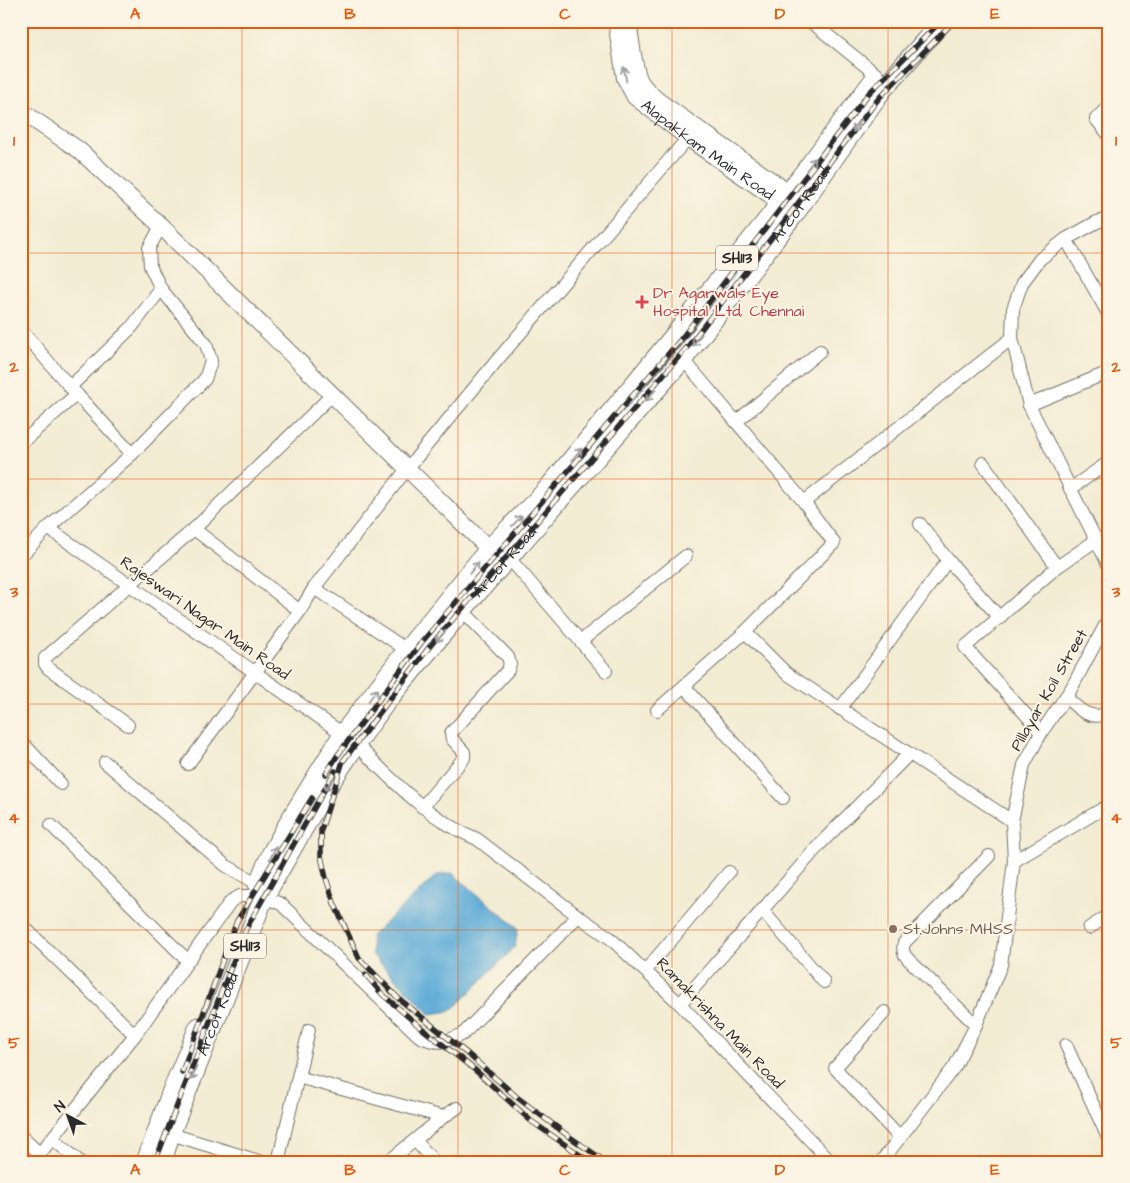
<svg xmlns="http://www.w3.org/2000/svg" width="1130" height="1183" viewBox="0 0 1130 1183" font-family="'Architects Daughter',sans-serif">
<rect width="100%" height="100%" fill="#fcf5e5"/>
<filter id="ink" filterUnits="userSpaceOnUse"><feTurbulence type="fractalNoise" baseFrequency=".02" numOctaves="2"/><feDisplacementMap in="SourceGraphic" scale="10" xChannelSelector="R" yChannelSelector="G"/><feConvolveMatrix kernelMatrix="1 2 1 2 8 2 1 2 1" color-interpolation-filters="sRGB"/></filter>
<filter id="wash" filterUnits="userSpaceOnUse"><feTurbulence type="fractalNoise" baseFrequency=".0096" numOctaves="4" result="noise"/><feDisplacementMap in="SourceGraphic" scale="20" xChannelSelector="R" yChannelSelector="G"/><feGaussianBlur stdDeviation="1.12" result="paint"/><feColorMatrix in="noise" values="0 0 0 0 0 0 0 0 0 0 0 0 0 0 0 0 0 1.4 0 .05"/><feComposite in="paint" operator="in"/></filter>
<g filter="url(#wash)">
<rect width="100%" height="100%" fill="#f2ecd3"/>
<polygon fill="#5dabd7" stroke="#446b81" points="452,873 518,928 515,947 451,1011 430,1014 372,955 371,936 437,875"/>
</g>
<g filter="url(#ink)">
<g fill="none" stroke-linecap="round" stroke-linejoin="round">
<g stroke="#716f66" stroke-width="14">
<g id="street">
<polyline points="810,21 877,75"/>
<polyline points="1108,21 1109,22"/>
<polyline points="1109,106 1096,119 1109,135"/>
<polyline points="1109,219 1097,222 1066,239 1040,259 1022,283 1013,309 1012,338 1029,405 1109,566"/>
<polyline points="1066,239 1109,315"/>
<polyline points="21,330 70,387 132,454"/>
<polyline points="70,387 131,328 161,289"/>
<polyline points="1029,405 1109,372"/>
<polyline points="736,422 820,351"/>
<polyline points="21,443 77,394"/>
<polyline points="983,463 1057,567"/>
<polyline points="1070,489 1109,462"/>
<polyline points="804,502 1012,338"/>
<polyline points="920,524 948,560 1000,618"/>
<polyline points="48,528 343,734"/>
<polyline points="194,529 300,611"/>
<polyline points="21,556 48,528 132,454 205,379 211,361 206,344 161,289 150,266 149,248 161,226"/>
<polyline points="509,558 606,671"/>
<polyline points="314,588 407,650"/>
<polyline points="745,632 786,673 1012,821"/>
<polyline points="581,641 686,556"/>
<polyline points="684,686 783,798"/>
<path d="M1066,697C1079,710 1090,721 1109,713"/>
<polyline points="840,709 948,560"/>
<polyline points="657,710 745,632 834,543 804,502 683,359"/>
<polyline points="128,725 48,668 45,664 45,658 194,529 332,395"/>
<polyline points="1041,733 1028,717 965,647 1057,567 1095,541"/>
<polyline points="21,741 61,784"/>
<path d="M356,744C393,781 428,819 477,839L578,916L610,938L680,1004L831,1162"/>
<polyline points="105,762 225,865 258,884"/>
<polyline points="188,764 300,611 314,588 407,469 499,358 693,132"/>
<polyline points="422,807 464,758 464,752 452,739 451,733 508,670 510,664 508,657 462,610"/>
<polyline points="51,825 188,961"/>
<polyline points="1014,861 1109,805"/>
<path d="M264,897L281,904L419,1036C437,1045 444,1043 463,1034L578,916"/>
<polyline points="762,910 824,982"/>
<polyline points="21,924 135,1035"/>
<polyline points="1089,928 1109,915"/>
<polyline points="646,970 729,872"/>
<polyline points="680,1004 821,843 909,754"/>
<polyline points="885,1012 835,1068 900,1138"/>
<path d="M976,1025L908,959C903,954 902,950 904,943L989,856"/>
<polyline points="1066,1045 1109,1140"/>
<polyline points="298,1077 443,1117 388,1162"/>
<polyline points="443,1117 457,1108"/>
<polyline points="164,1132 262,1162"/>
<polyline points="21,1136 40,1154"/>
<polyline points="53,1139 80,1162"/>
<polyline points="415,1140 434,1162"/>
<polyline points="33,1162 135,1035 231,901 240,896 253,896"/>
<polyline points="278,1162 309,1030"/>
<polyline points="881,1162 955,1066 976,1025 1001,965 1014,861 1012,821 1024,765 1041,733 1071,689 1109,618"/>
</g>
</g>
<g stroke="#716f66" stroke-width="18">
<g id="secondary">
<path id="s1" d="M616,21L625,78L635,97L688,138L792,210"/>
<path d="M628,21C631,37 633,70 641,83C645,89 651,94 657,100L799,200"/>
<polyline points="21,111 79,150 161,226 489,549"/>
</g>
</g>
<g stroke="#716f66" stroke-width="21">
<g id="primary">
<polyline points="258,884 272,853 295,812 343,734 407,650 489,549 545,492 670,341 781,203 874,80"/>
<polyline points="146,1162 172,1091 199,1027"/>
<path id="s2" d="M162,1162L170,1134L264,897L324,792L356,744L386,702L462,610L683,359L795,213L881,91L943,21"/>
</g>
</g>
<use href="#street" stroke="#fff" stroke-width="12"/>
<use href="#secondary" stroke="#fff" stroke-width="16"/>
<use href="#primary" stroke="#fff" stroke-width="19"/>
<g stroke="#2b2b2b" stroke-width="5.5">
<g id="rail">
<polyline points="326,774 337,756 421,643 681,339 869,93 941,21"/>
<polyline points="366,975 382,994 419,1026 475,1070 531,1121 590,1162"/>
<polyline points="182,1072 237,921 312,798"/>
<polyline points="155,1162 246,929 335,771"/>
<polyline points="606,1162 567,1135 518,1098 469,1055 398,998 359,958 334,903 326,878 321,856 321,830 343,761 430,646 689,345 879,98 954,21"/>
</g>
</g>
<use href="#rail" stroke="#fcf5e5" stroke-width="4" stroke-dasharray="11" stroke-linecap="butt"/>
</g>
<defs><path id="oneway-shaft" d="M-6 0H5M1.5-3L5.5 0L1.5 3" fill="none" stroke-width="1.6" stroke-linecap="round" stroke-linejoin="round" transform="scale(1.25)"/></defs>
<g stroke="#a0a0a0">
<use href="#oneway-shaft" transform="translate(625 74) rotate(-100)"/>
<use href="#oneway-shaft" transform="translate(857 126) rotate(124)"/>
<use href="#oneway-shaft" transform="translate(811 164) rotate(-53)"/>
<use href="#oneway-shaft" transform="translate(697 340) rotate(128)"/>
<use href="#oneway-shaft" transform="translate(651 395) rotate(131)"/>
<use href="#oneway-shaft" transform="translate(577 454) rotate(-50)"/>
<use href="#oneway-shaft" transform="translate(517 521) rotate(-46)"/>
<use href="#oneway-shaft" transform="translate(474 568) rotate(-51)"/>
<use href="#oneway-shaft" transform="translate(441 636) rotate(130)"/>
<use href="#oneway-shaft" transform="translate(373 695) rotate(-53)"/>
<use href="#oneway-shaft" transform="translate(329 784) rotate(124)"/>
<use href="#oneway-shaft" transform="translate(273 853) rotate(-63)"/>
<use href="#oneway-shaft" transform="translate(194 1073) rotate(112)"/>
</g>
</g>
<path fill="none" stroke="#e8590c" stroke-width="1" stroke-opacity="0.55" d="M242,21V1162M458,21V1162M672,21V1162M888,21V1162M21,253H1109M21,479H1109M21,704H1109M21,930H1109"/>
<path fill="#e0444e" stroke="#fcf5e5" stroke-width="2" d="M639.5 294.5h5v5h5v5h-5v5h-5v-5h-5v-5h5z"/>
<circle fill="#8d6e63" stroke="#fcf5e5" stroke-width="2" cx="893" cy="929" r="5"/>
<g text-anchor="middle" dominant-baseline="central" stroke-width="4" stroke-linejoin="round" paint-order="stroke">
<g fill="#fcf5e5" stroke="#6a6863" stroke-width="1">
<rect x="716" y="245.5" width="42" height="25" rx="4"/>
<rect x="224" y="933.5" width="42" height="25" rx="4"/>
</g>
<g font-size="15" font-weight="bold" fill="#2b2b2b">
<text x="737" y="258">SH113</text>
<text x="245" y="946">SH113</text>
</g>
<g font-size="16" fill="#2b2b2b" stroke="#fcf5e5">
<text stroke="none"><textPath href="#s1" startOffset="169">Alapakkam Main Road</textPath></text>
<text stroke="none"><textPath href="#s2" startOffset="1162">Arcot Road</textPath></text>
<text stroke="none"><textPath href="#s2" startOffset="698">Arcot Road</textPath></text>
<text transform="translate(205 618) rotate(35)">Rajeswari Nagar Main Road</text>
<text transform="translate(1049 690) rotate(-60)">Pillayar Koil Street</text>
<text stroke="none"><textPath href="#s2" startOffset="158">Arcot Road</textPath></text>
<text transform="translate(720 1023) rotate(46)">Ramakrishna Main Road</text>
</g>
<g font-size="16" fill="#be3a42" stroke="#fcf5e5" text-anchor="start">
<text x="653" y="293">Dr Agarwals Eye<tspan x="653" dy="18">Hospital Ltd, Chennai</tspan></text>
</g>
<g font-size="16" fill="#785e54" stroke="#fcf5e5" text-anchor="start">
<text x="903" y="929">St.Johns MHSS</text>
</g>
</g>
<rect width="1130" height="1183" fill="none" stroke="#fcf5e5" stroke-width="55"/>
<g transform="translate(68 1116) rotate(319)" stroke="#fcf5e5" stroke-width="4" paint-order="stroke">
<path d="M0-4L9 19L0 12L-9 19Z" fill="#2b2b2b"/>
<text y="-8" font-size="14" font-weight="bold" text-anchor="middle" fill="#2b2b2b">N</text>
</g>
<rect x="28" y="28" width="1074" height="1128" fill="none" stroke="#e8590c" stroke-width="2"/>
<g font-size="16" text-anchor="middle" font-weight="bold" fill="#e8590c">
<text x="135" y="19">A</text>
<text x="350" y="19">B</text>
<text x="565" y="19">C</text>
<text x="780" y="19">D</text>
<text x="995" y="19">E</text>
<text x="14" y="146">1</text>
<text x="1116" y="146">1</text>
<text x="14" y="372">2</text>
<text x="1116" y="372">2</text>
<text x="14" y="597">3</text>
<text x="1116" y="597">3</text>
<text x="14" y="823">4</text>
<text x="1116" y="823">4</text>
<text x="14" y="1048">5</text>
<text x="1116" y="1048">5</text>
<text x="135" y="1175">A</text>
<text x="350" y="1175">B</text>
<text x="565" y="1175">C</text>
<text x="780" y="1175">D</text>
<text x="995" y="1175">E</text>
</g>
</svg>
